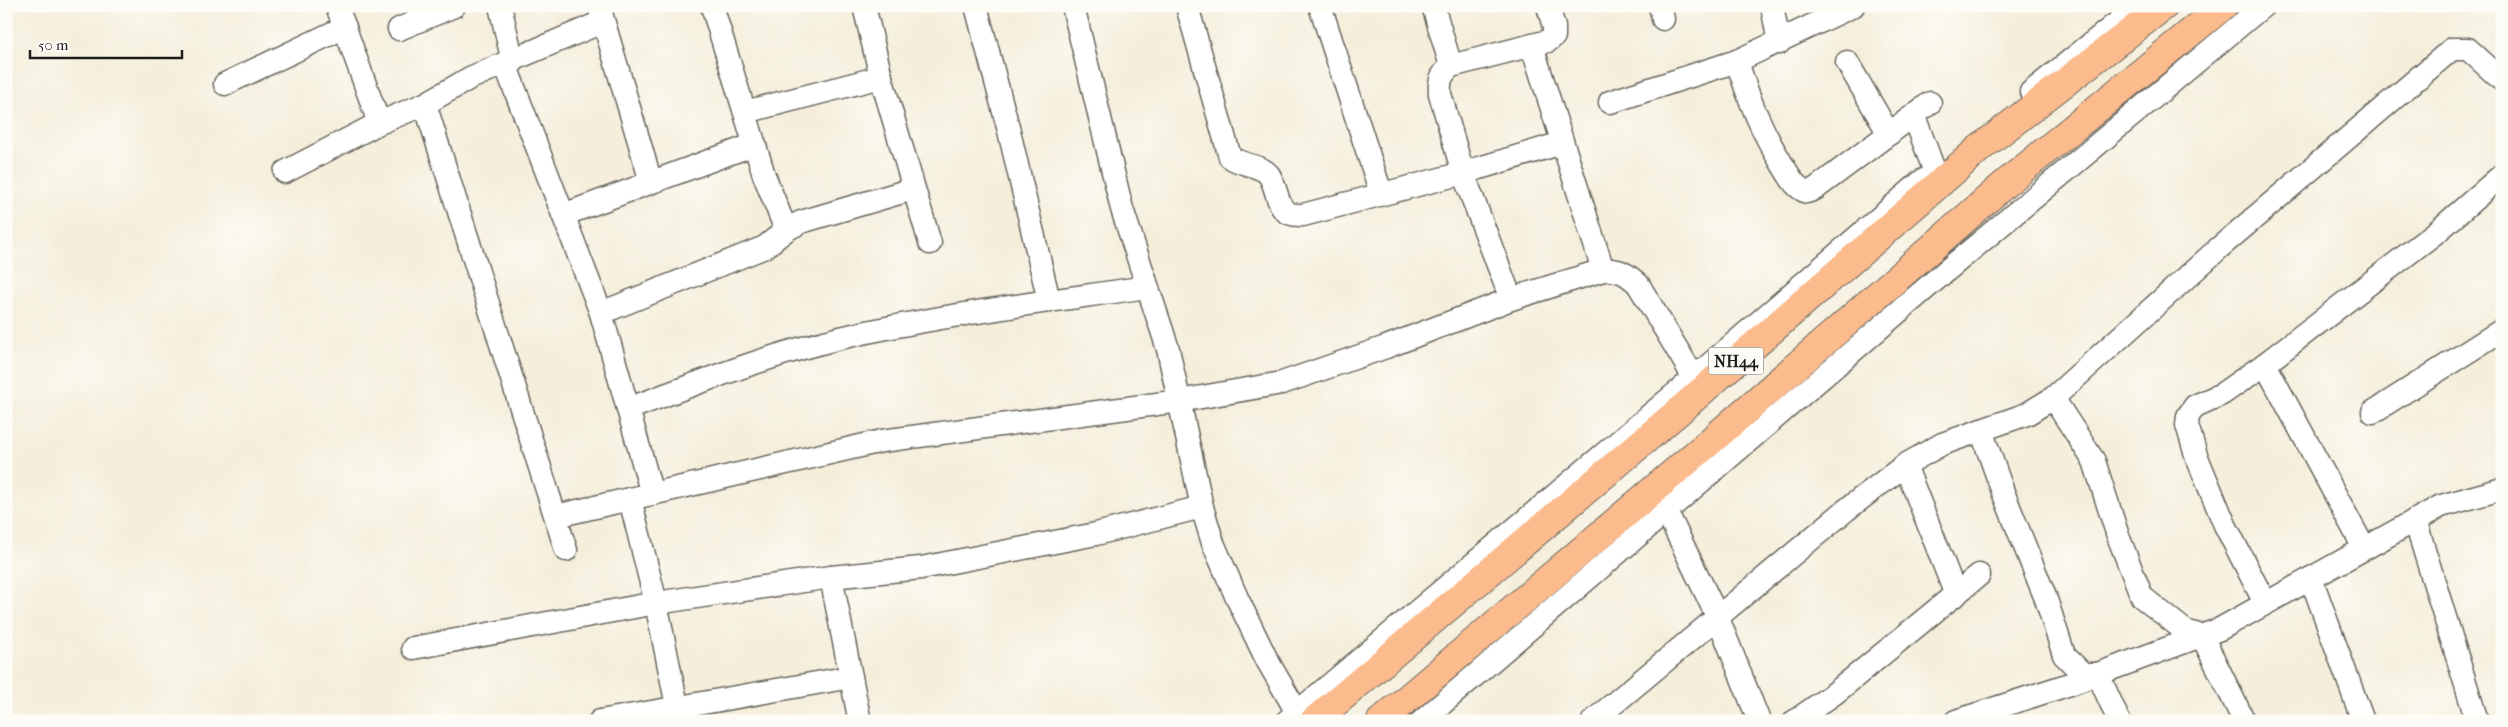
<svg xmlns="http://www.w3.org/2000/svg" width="2508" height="727" viewBox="0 0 2508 727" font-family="'IM FELL French Canon',serif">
<rect width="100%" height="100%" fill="#fdfcf7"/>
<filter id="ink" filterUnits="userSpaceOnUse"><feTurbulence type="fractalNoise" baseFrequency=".02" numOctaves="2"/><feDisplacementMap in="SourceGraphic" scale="10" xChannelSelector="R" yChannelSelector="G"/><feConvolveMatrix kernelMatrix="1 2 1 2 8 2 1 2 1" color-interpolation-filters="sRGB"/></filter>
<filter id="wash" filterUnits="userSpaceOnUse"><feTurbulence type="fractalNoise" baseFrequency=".0096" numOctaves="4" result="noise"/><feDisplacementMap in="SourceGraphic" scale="20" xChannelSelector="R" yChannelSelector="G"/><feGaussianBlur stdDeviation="1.12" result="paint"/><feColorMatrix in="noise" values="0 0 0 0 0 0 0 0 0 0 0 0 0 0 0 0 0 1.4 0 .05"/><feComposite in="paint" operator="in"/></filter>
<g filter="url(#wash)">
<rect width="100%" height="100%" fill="#f4eeda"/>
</g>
<g filter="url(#ink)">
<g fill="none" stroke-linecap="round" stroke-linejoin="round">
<g stroke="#68665e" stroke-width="25">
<g id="minor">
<polyline points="337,6 379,123"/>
<polyline points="500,6 513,62"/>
<polyline points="599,6 651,182"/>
<polyline points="712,6 764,175 786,230"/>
<polyline points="864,6 881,77 930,243"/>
<polyline points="976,6 1009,131 1049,301"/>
<polyline points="1073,6 1122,209 1168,349 1202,507 1213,543 1237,598 1267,660 1302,721"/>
<path d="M1187,6L1230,157C1241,165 1263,166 1269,175C1281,194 1274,217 1303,215L1463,173L1562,143"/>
<polyline points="1320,6 1381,193"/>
<polyline points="1433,6 1451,66"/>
<polyline points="1660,6 1663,19"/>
<polyline points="1772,6 1779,43"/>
<polyline points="399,29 454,6"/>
<polyline points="1532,46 1603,270"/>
<path d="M1737,61C1749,100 1761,130 1782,164C1790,176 1794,187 1807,192L1815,189L1930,103"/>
<polyline points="1847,62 1889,134"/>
<polyline points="505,64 601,313 652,494"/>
<polyline points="225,84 345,27"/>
<polyline points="2031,92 2138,6"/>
<polyline points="1610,102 1737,61 1853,6"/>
<polyline points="425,104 566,550"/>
<polyline points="745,112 881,77"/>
<polyline points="1914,116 1939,183"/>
<polyline points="285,172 379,123 425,104 470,78 602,22"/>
<polyline points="563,215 755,144"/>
<path d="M1511,299L1463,173L1440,94C1439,80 1441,75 1451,66L1548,41L1554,36V27L1548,6"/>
<polyline points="601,313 765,247 786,230 801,222 913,189"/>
<polyline points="2265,364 2364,548"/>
<polyline points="2053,398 2094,461 2118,536 2142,597 2185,631 2202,636 2244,721"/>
<path d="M628,409C705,380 782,350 862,333C956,313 1052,301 1147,287"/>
<polyline points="2373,412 2502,330"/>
<polyline points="1981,430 2003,492 2046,599 2064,655 2083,674 2098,674 2119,721"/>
<polyline points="1905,465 1956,595"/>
<polyline points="630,499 656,603 677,706"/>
<polyline points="1661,500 1718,618 1759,721"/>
<path d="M556,516L882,441L1179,401L1282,383L1386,347L1511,299L1603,270C1619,269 1626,273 1638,284L1702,391"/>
<polyline points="2415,520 2477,721"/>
<polyline points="831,577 859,717"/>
<polyline points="2311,578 2363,721"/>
<polyline points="2265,603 2225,525 2196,455 2187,425 2188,416 2195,406 2222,394 2265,364 2439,230 2502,175"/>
<polyline points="413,648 656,603 831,577 921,568 1096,534 1202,507"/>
<polyline points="600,721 851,677"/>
<polyline points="1287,721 1694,378 1923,180"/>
<polyline points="1422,721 1946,271 2263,6"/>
<polyline points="1593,721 1846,510 1905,465 1942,444 2027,414 2053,398 2219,248 2452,49 2468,49 2502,80"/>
<polyline points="1795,721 1835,693 1979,575"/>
<polyline points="1956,721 2073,683 2220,629 2441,506 2502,489"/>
</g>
</g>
<g stroke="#68665e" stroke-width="30">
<g id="highway">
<polyline points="1314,721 1679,411 1980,148 2164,6"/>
<polyline points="1381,721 1705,446 2006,183 2223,6"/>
</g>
</g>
<use href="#minor" stroke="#fff" stroke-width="22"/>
<use href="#highway" stroke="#fbbb8d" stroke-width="28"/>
</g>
</g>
<g text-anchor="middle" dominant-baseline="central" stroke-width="5" stroke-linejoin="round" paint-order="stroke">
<rect fill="#fdfcf7" stroke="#605f5e" stroke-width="1" x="1708.5" y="347.5" width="55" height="27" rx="4"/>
<g font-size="16" font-weight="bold" fill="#1c1c1c">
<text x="1736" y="361">NH44</text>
</g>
</g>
<rect width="2508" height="727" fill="none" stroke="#fdfcf7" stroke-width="25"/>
<path d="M30 50v8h152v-8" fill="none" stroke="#1c1c1c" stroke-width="2.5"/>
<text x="38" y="50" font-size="15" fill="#1c1c1c" stroke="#fdfcf7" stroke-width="4" paint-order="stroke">50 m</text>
</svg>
